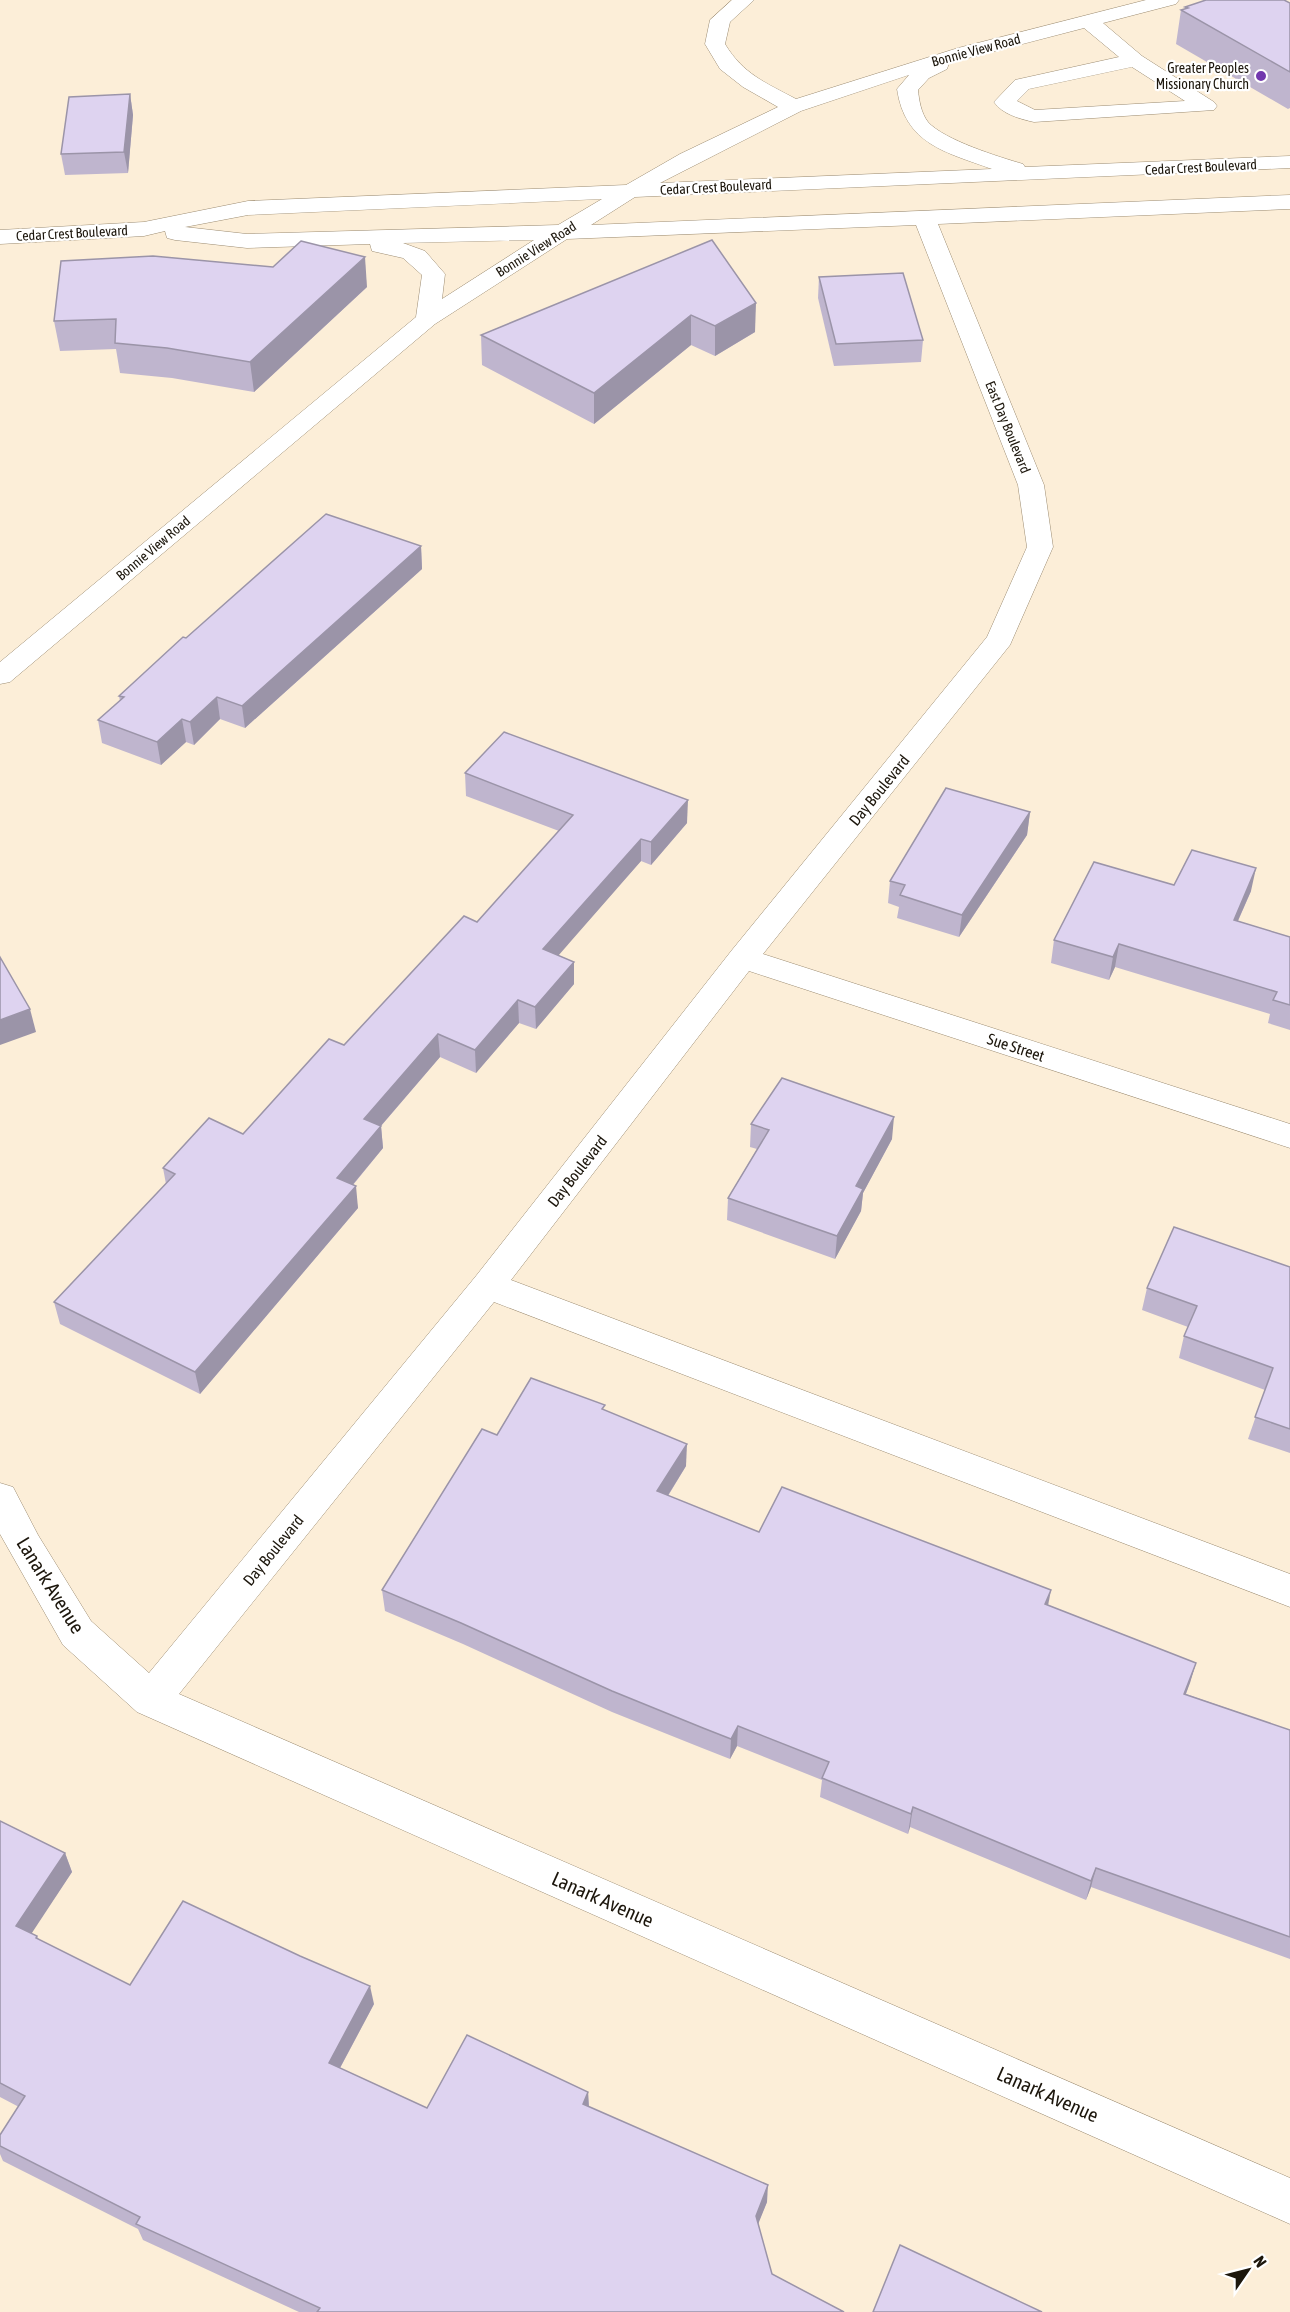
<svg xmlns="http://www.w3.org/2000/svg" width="1290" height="2312" viewBox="0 0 1290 2312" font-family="'Asap Condensed',sans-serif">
<rect width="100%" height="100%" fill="#fceed8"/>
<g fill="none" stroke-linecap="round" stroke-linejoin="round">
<g stroke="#9c8c72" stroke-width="1">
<path id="minor" d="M732,0H754L730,22L725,44C743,74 766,83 796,99L958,48L1146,0H1179L1176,4L1103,23L1142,56L1214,102L1217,106L1214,110L1034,122C1020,119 1002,114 994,102L1015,80L1119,57L1084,28L949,63L947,69L929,78L918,90C919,100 921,113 928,122C944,140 999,157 1023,164L1025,167L1290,156V168L635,197L591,225L1290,195V209L938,224L1044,485L1053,547L1010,645L763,954L1290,1124V1148L749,971L511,1280L1290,1574V1607L494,1302L179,1694L1290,2178V2224L137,1712L63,1645L0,1534V1483L13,1487L38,1535L91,1621L149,1673L476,1276L732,950L987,637L1027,547L1018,485L916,225L567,239L435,324L10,682L0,684V662L416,317L422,275L403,258L372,251L370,244L247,248L175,240L167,238L165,231L144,236L0,244V230L144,222L248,201L626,185L680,154L778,107L743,87L720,69L705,44L710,20ZM1132,67L1185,101L1035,110L1017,101L1029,89ZM909,75L897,89C905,144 945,152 992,169L660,183L801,111ZM602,199L558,225L247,234L185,227L248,215ZM534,240L442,299L445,274L425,251L403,243Z"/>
</g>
<use href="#minor" fill="#fff" fill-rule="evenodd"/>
</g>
<g fill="#bfb5ce">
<polygon points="1290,3 1290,108 1288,109 1176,44 1181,10 1185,9 1185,7"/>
<polygon points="130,94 133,115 128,173 65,175 61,154"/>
<polygon points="712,240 755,332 715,356 691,345 594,424 482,365 481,335"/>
<polygon points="819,277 923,340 921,362 834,366 818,298"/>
<polygon points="367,287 254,392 172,378 120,373 116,349 60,351 54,321"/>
<polygon points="421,546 422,569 245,728 220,719 194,745 186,742 161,765 102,743 98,720 120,701 119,696 186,638"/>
<polygon points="465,773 687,823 651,865 641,861 558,955 574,962 574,984 536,1029 519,1023 476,1073 440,1057 381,1126 383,1148 353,1185 358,1208 200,1394 60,1324 54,1302 166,1184 163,1168 243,1134 344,1045 477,922 559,831 466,796"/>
<polygon points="1030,812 1027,835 959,937 897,918 899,907 888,903 890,881"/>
<polygon points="1174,885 1251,891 1238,921 1290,937 1290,1030 1268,1023 1270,1014 1115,967 1109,980 1051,963 1054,940"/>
<polygon points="751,1124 892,1139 863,1193 861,1211 835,1259 727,1220 728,1198 757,1149 750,1147"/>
<polygon points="1290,1267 1290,1453 1248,1439 1265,1390 1179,1358 1184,1336 1188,1327 1142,1310 1147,1288"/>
<polygon points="605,1410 686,1466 668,1496 759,1532 1048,1605 1196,1663 1186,1694 1290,1730 1290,1959 1091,1887 1086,1900 910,1827 908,1834 820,1797 822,1780 737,1746 730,1759 702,1748 612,1712 463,1644 385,1611 382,1590 497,1435"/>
<polygon points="0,1821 65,1853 72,1872 31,1933 37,1936 39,1940 130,1985 374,2004 340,2068 427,2108 588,2092 589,2107 767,2202 758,2223 772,2274 844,2312 299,2312 143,2240 138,2229 3,2161 0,2154 0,2135 19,2107 0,2097"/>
</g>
<g fill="#9b94a8">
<polygon points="130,94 133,115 128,173 124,152"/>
<polygon points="365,257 367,287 254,392 250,362"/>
<polygon points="756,303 755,332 715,356 715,326"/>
<polygon points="691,315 691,345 594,424 594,393"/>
<polygon points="421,546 422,569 245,728 242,706"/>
<polygon points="217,697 220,719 194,745 190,722"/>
<polygon points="182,719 186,742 161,765 157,742"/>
<polygon points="688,800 687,823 651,865 651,842"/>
<polygon points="1030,812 1027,835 959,937 962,915"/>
<polygon points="641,839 641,861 544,972 543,949"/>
<polygon points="1256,868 1251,891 1228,943 1234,920"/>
<polygon points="1119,944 1115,967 1109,980 1113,957"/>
<polygon points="574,962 574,984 536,1029 535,1007"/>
<polygon points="518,1000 519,1023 476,1073 475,1050"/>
<polygon points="30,1009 36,1032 0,1045 0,1020"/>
<polygon points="438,1034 440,1057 367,1142 364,1119"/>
<polygon points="894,1117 892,1139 863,1193 861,1211 835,1259 837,1236 856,1186"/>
<polygon points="381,1126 383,1148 340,1200 337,1178"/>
<polygon points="356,1186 358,1208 200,1394 195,1372"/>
<polygon points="687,1444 686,1466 657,1513 657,1491"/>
<polygon points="1051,1590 1047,1611 1045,1604"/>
<polygon points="1196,1663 1190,1683 1178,1714 1184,1694"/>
<polygon points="738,1726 737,1746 730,1759 731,1739"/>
<polygon points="913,1807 910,1827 908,1834 911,1814"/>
<polygon points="65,1853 72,1872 24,1945 16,1926"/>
<polygon points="1096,1868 1091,1887 1086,1900 1091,1881"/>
<polygon points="370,1986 374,2004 333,2081 329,2063"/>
<polygon points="588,2092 589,2110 583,2104"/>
<polygon points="768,2185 767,2202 755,2232 756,2216"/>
</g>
<g fill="#ded3f0" stroke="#9b94a8" stroke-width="1.5">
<polygon points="1206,0 1284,0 1290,3 1290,72 1181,10 1188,8 1185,7"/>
<polygon points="130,94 124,152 61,154 69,97"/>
<polygon points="712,240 756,303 715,326 691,315 594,393 481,335"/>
<polygon points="301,241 365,257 250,362 167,348 115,343 116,319 54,321 61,261 153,256 273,267"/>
<polygon points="903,273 923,340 836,344 819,277"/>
<polygon points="326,514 421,546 242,706 217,697 190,722 182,719 157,742 98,720 124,697 119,696 183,637 186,638"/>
<polygon points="504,732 688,800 651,842 641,839 543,949 574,962 535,1007 518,1000 475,1050 438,1034 364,1119 381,1126 337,1178 356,1186 195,1372 54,1302 175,1174 163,1168 209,1118 243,1134 329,1039 344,1045 464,916 477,922 573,815 465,773"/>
<polygon points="946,788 1030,812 962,915 900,895 905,885 890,881"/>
<polygon points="1192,850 1256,868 1234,920 1290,937 1290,1005 1273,1000 1277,992 1119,944 1113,957 1054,940 1094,862 1174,885"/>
<polygon points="0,957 30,1009 0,1020"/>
<polygon points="782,1078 894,1117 856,1186 863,1189 837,1236 728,1198 769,1130 751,1124"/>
<polygon points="1174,1227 1290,1267 1290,1429 1255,1417 1273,1368 1184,1336 1197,1306 1147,1288"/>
<polygon points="531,1378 605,1405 602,1409 687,1444 657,1491 759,1532 782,1487 1051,1590 1045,1604 1196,1663 1184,1694 1290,1730 1290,1937 1096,1868 1091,1881 913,1807 911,1814 822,1778 829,1762 738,1726 731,1739 703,1728 612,1691 461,1623 382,1590 482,1429 497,1435"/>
<polygon points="0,1821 65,1853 16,1926 37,1936 36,1938 130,1985 183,1901 300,1956 370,1986 329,2063 427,2108 467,2035 588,2092 583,2104 768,2185 756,2216 772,2274 844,2312 317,2312 320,2308 136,2224 140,2217 0,2146 0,2135 25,2096 0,2083"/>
<polygon points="900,2245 1042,2312 873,2312"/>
</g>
<circle fill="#7238ae" stroke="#fff" stroke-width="2" cx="1261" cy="76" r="6"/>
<g text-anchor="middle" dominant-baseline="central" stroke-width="4.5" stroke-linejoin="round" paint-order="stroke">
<g font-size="14" fill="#1c160c" stroke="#fff">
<text transform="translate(976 50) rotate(-15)">Bonnie View Road</text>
<text transform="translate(1201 167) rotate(-3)">Cedar Crest Boulevard</text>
<text transform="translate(716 187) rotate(-3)">Cedar Crest Boulevard</text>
<text transform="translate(72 233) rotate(-3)">Cedar Crest Boulevard</text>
<text transform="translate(536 249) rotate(-32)">Bonnie View Road</text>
<text transform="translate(1008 427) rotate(68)">East Day Boulevard</text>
<text transform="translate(153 548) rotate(-40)">Bonnie View Road</text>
</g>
<g font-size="14" fill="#1c160c" stroke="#fff" text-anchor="end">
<text x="1249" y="68">Greater Peoples<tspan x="1249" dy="16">Missionary Church</tspan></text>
</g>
<g font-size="16" fill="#1c160c" stroke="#fff">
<text transform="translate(879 790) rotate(-51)">Day Boulevard</text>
<text transform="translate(1016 1047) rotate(18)">Sue Street</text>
<text transform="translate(577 1171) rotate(-52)">Day Boulevard</text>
<text transform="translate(273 1550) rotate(-51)">Day Boulevard</text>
</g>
<g font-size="20" fill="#1c160c" stroke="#fff">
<text transform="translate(51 1585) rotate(58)">Lanark Avenue</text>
<text transform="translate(603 1899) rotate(24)">Lanark Avenue</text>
<text transform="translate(1048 2094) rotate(24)">Lanark Avenue</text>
</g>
</g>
<g transform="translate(1248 2270) rotate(55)" stroke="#ffffff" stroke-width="4.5" paint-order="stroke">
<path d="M0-4.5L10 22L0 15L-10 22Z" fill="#1c160c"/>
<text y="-9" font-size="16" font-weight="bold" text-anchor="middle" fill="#1c160c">N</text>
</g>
</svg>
